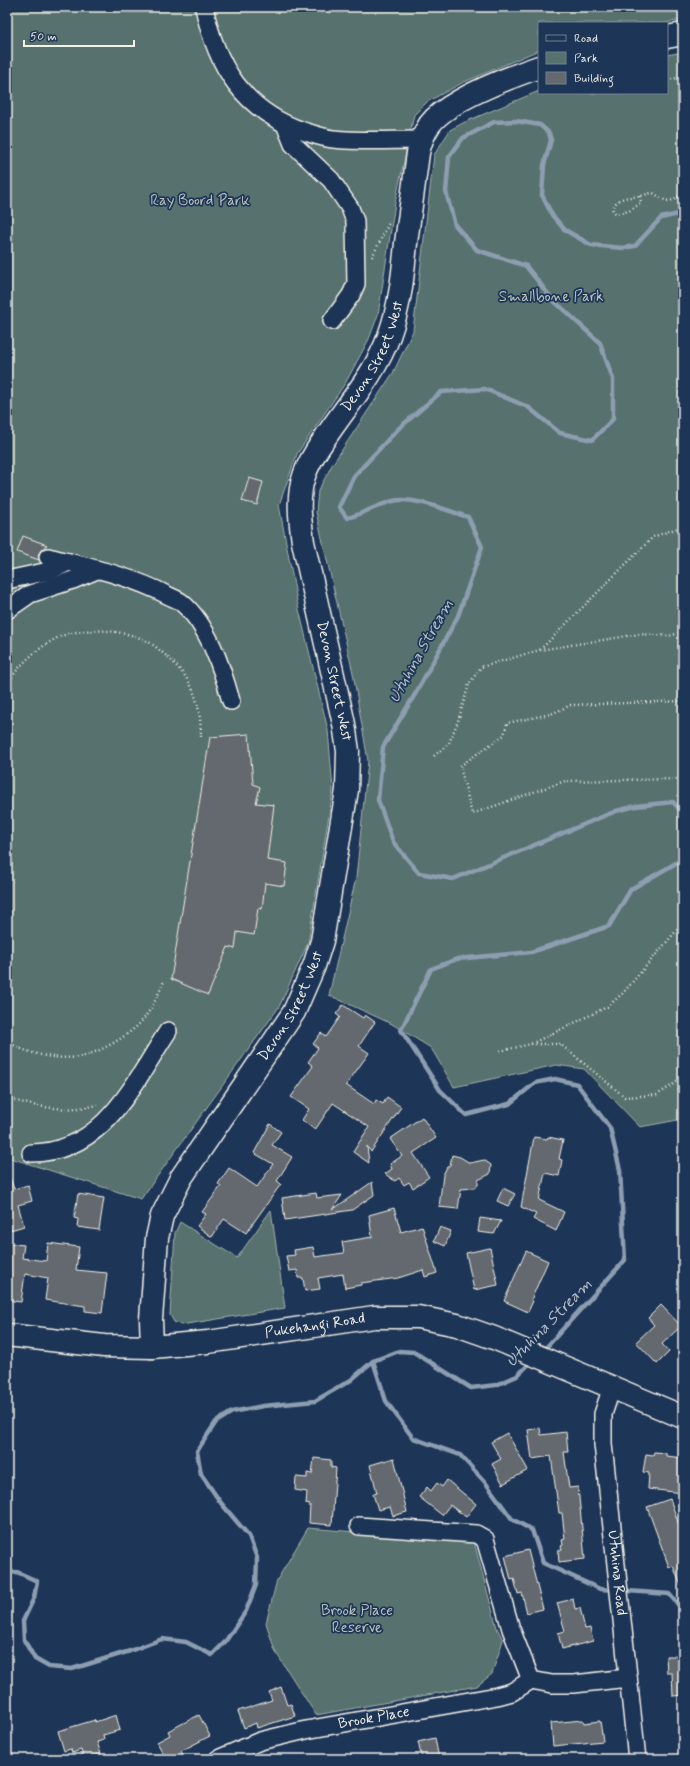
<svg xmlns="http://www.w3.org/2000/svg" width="690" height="1766" viewBox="0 0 690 1766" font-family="Mynerve,sans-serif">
<rect width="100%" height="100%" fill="#1d3557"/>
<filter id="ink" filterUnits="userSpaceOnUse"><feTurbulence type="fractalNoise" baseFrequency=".025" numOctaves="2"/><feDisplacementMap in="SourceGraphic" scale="8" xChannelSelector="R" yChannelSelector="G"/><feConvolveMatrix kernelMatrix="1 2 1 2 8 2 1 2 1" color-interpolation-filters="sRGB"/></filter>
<g filter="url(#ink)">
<g fill="#57716e" stroke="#a6b1ab">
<polygon points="7,7 683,7 683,20 664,23 539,23 539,50 462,83 427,102 414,115 395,203 378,315 369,339 346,382 297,454 279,505 297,601 328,730 333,790 308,943 279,1007 141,1199 7,1157"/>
<polygon points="683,52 683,1119 640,1127 584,1069 556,1065 454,1087 431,1048 392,1024 329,995 356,878 368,761 353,673 316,512 318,491 332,465 393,373 413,331 434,155 450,130 465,122 539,91 539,93 667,93 667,55"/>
<polygon points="271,1210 285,1308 181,1325 174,1322 170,1315 175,1233 180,1222 237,1258"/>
<polygon points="308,1528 474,1542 497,1628 503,1640 492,1674 477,1686 316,1715 275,1651 266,1623 277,1580"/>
</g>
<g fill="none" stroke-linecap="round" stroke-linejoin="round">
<g stroke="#8d9eb1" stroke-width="4.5">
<path d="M683,213L661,218L635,246L623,248L591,245L565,230L552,215L542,195L544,165L551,140L549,133L540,125L516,121L494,122L463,138L449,157L446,192L455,225L477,250L526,266L552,299L600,343L613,379V419L592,440L560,433L528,407L485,389L441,392L398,429L354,476L339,507L347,518C363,514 377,505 393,501C412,496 449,511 468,517L482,547L458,616L417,691L383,747L378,800L393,842L419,873L453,879L616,811L636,806L673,802L683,813"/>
<polyline points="543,1351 625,1260 620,1170 610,1128 577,1084 555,1079 535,1083 509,1104 466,1115 440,1090 401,1030 431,969 457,959 531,952 609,926 631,889 683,859"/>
<polyline points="373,1361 386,1401 413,1438 460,1455 485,1482 512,1519 532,1530 543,1563 600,1589 669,1594 683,1610"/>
<polyline points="7,1573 17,1572 37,1581 34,1598 23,1621 24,1640 35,1659 49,1667 72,1669 130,1651 162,1639 186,1642 212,1655 225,1642 246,1611 256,1585 257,1558 249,1536 221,1503 201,1474 197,1451 216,1422 232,1412 263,1406 315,1401 351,1380 373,1361 399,1351 414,1352 471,1388 496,1385 517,1376 533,1360"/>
</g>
</g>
<g fill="#64696e" stroke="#f4f1e8">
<polygon points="249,478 263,482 257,505 242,501"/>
<polygon points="23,536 47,545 41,550 38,555 39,560 17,552"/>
<polygon points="249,734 253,784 260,787 256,803 274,805 267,860 287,863 284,886 265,883 262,909 258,908 254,935 237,932 235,949 228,947 208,995 171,979 210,737"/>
<polygon points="343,1005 363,1018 365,1015 375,1022 359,1046 369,1053 346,1085 374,1104 376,1100 383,1104 387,1097 401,1107 371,1152 367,1146 369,1163 353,1152 369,1127 333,1103 315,1130 302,1120 309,1109 291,1097 313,1066 308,1062 318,1048 313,1044 321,1033 326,1037 340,1017 336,1014"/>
<polygon points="422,1117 436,1138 413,1153 429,1177 413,1188 409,1182 404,1185 399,1178 395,1181 385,1174 392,1169 390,1164 402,1156 390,1139"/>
<polygon points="270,1124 281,1132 272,1145 292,1157 277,1181 281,1184 246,1233 224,1219 212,1237 197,1226 206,1214 202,1212 221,1186 218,1184 229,1168 257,1187 273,1164 254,1153"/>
<polygon points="534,1137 547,1139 548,1137 563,1140 559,1159 562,1160 559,1176 545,1173 539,1200 564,1212 556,1231 533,1219 536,1214 521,1207"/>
<polygon points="452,1155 460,1157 470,1163 484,1160 491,1165 490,1174 478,1180 478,1185 474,1188 461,1189 458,1209 439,1207 443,1175 447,1167 450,1165"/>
<polygon points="7,1178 10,1178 14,1189 28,1185 32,1201 18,1205 24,1226 7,1231"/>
<polygon points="372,1182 374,1195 352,1210 285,1220 282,1198 316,1193 317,1198 342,1195 332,1210"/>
<polygon points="503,1188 515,1194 508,1206 497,1201"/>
<polygon points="78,1194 104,1198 99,1230 77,1227 78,1219 74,1218"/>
<polygon points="394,1208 401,1232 422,1226 437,1273 425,1277 423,1270 398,1278 361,1283 361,1285 345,1288 343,1274 318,1278 320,1289 305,1291 303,1278 298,1278 297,1270 289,1271 286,1256 295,1255 294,1250 313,1247 315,1257 344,1253 342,1242 372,1237 369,1215"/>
<polygon points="480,1218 501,1221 494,1234 478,1232"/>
<polygon points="440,1227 451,1231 445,1246 434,1241"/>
<polygon points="7,1243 24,1245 22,1258 46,1261 48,1243 79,1247 76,1270 107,1273 102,1313 85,1311 85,1306 45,1300 48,1278 25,1274 21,1302 7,1300"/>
<polygon points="490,1248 498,1285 474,1290 466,1253"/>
<polygon points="526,1251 548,1261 531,1300 533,1301 528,1312 504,1301"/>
<polygon points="661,1305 681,1326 662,1344 669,1352 657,1364 636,1342 654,1325 648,1318"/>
<polygon points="540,1428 541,1435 566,1432 568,1452 564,1452 569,1488 578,1487 585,1559 559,1562 558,1550 562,1550 561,1546 563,1545 562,1540 565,1539 562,1513 559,1513 551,1456 532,1459 528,1430"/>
<polygon points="507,1433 528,1470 503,1484 492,1464 501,1459 491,1442"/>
<polygon points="654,1452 666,1453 666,1456 683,1458 683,1493 648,1489 649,1473 643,1472 646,1454 653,1455"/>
<polygon points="314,1458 331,1460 331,1467 336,1468 332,1525 309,1523 310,1505 306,1504 307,1492 295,1490 296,1477 307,1478 307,1473 312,1474"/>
<polygon points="394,1458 407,1512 393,1516 390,1507 378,1510 373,1494 377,1493 370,1465"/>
<polygon points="447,1480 476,1504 466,1517 450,1505 442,1515 419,1497 427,1487 431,1491 437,1483 442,1487"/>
<polygon points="670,1499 683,1536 683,1588 682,1588 673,1566 669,1567 647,1507"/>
<polygon points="528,1550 543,1609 527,1613 522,1593 518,1594 514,1579 511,1580 505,1556"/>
<polygon points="573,1599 575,1609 580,1608 585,1629 590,1628 593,1641 562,1649 558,1633 565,1631 557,1603"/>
<polygon points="666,1656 683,1656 683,1695 673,1696 672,1673 667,1673"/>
<polygon points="281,1687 287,1705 291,1704 295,1716 257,1728 256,1723 244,1728 238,1711 272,1700 269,1692"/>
<polygon points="116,1715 120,1730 103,1735 104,1740 97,1742 101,1754 84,1759 81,1750 72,1753 71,1749 64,1751 58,1731 95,1720 95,1722"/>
<polygon points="199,1715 210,1736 181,1751 185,1759 166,1759 157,1742 170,1735 168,1731"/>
<polygon points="583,1720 584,1723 600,1721 603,1741 553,1746 551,1723"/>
<polygon points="435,1738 439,1759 422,1759 418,1742"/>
</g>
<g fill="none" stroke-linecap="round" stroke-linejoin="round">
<g stroke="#f4f1e8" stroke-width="20">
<g id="minor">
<path d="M204,7C216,66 244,111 303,131C313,134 323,138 333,139C362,142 392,140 421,140"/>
<polyline points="285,124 293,144 331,180 350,208 355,221 356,284 351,295 332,321"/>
<path d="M48,557C88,567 131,576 167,595C171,597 177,599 181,602C208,624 222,668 231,701"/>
<polyline points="7,580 49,571 69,562"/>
<polyline points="7,610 30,594 73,580 97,570"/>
<path d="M31,1153C104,1153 133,1084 168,1031"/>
<path id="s1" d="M612,1387L603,1414V1444L637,1759"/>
<polyline points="359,1526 476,1534 485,1539 511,1629 531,1680"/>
<path id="s2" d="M218,1759L260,1741L306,1730L497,1696L512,1692L531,1680L552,1684H574L628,1678"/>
</g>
</g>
<g stroke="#f4f1e8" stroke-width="25">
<g id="major">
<polyline points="667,37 683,34"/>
<path id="s3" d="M7,1335L104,1346L152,1347L208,1342L374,1317H418L457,1325L494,1338L683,1417"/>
<path id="s4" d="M152,1347L151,1319L157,1238L162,1216L181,1178L294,1012L314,966L322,941L347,790L348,751L344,724L303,542C300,520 297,497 304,476C308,464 316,451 323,441C345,407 375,375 389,336C400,306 403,275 406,243C410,213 414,183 418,153C420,143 424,133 430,124C448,100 510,77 539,67"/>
</g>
</g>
<g stroke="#f4f1e8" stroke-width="2.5" stroke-dasharray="1 3" stroke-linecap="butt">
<polyline points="667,80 683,77"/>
<path d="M640,196L641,203L629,211L616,214L613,211L612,208C620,195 629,198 641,196C645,195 649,193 653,193L666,201L674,200L683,193"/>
<polyline points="372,257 390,221"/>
<polyline points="540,650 653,537 683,526"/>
<path d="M7,684C19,665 35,650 55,639C79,626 123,629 147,641C156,646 165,655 173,662C179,669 188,678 191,686C199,703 201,721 201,739"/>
<polyline points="683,701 571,705 551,714 507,723 504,735 460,766 472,814 565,781 683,779"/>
<polyline points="434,756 449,743 458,721 469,684 481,667 540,650 640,634 669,636 683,632"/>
<path d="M7,1041C26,1055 67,1063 90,1054C106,1048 124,1038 137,1026C150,1014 157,997 164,981"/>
<polyline points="531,1044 560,1044 625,1097 657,1095 683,1078"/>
<polyline points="500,1051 531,1044 607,1007 623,993 683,923"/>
<path d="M7,1098C38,1108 66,1112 98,1105"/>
</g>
<use href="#minor" stroke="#1d3557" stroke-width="17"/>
<use href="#major" stroke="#1d3557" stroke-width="22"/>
</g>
</g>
<g text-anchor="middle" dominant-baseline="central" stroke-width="3.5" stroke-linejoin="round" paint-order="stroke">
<g font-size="15" fill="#bdc4bd" stroke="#1d3557">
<text x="200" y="201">Ray Boord Park</text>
<text x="551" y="297">Smallbone Park</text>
<text x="357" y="1611">Brook Place<tspan x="357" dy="17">Reserve</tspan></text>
</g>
<g font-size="15" fill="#f4f1e8" stroke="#1d3557">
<text stroke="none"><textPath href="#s4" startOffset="1063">Devon Street West</textPath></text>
<text transform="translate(334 681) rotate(78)">Devon Street West</text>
<text stroke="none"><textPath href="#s4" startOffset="379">Devon Street West</textPath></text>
<text stroke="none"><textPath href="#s3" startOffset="310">Pukehangi Road</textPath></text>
<text stroke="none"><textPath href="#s1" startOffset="188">Utuhina Road</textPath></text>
<text stroke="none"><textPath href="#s2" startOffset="162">Brook Place</textPath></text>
</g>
<g font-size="16" font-style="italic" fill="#b8c1c8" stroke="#1d3557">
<text transform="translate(421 651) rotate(-61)">Utuhina Stream</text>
<text transform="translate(549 1323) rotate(-46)">Utuhina Stream</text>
</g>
</g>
<rect width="690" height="1766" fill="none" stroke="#1d3557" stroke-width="24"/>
<rect x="12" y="12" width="666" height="1742" fill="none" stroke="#f4f1e8" stroke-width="1.5" filter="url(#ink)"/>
<rect x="538" y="22" width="130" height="72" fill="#1d3557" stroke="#738091"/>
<rect x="546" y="35" width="20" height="6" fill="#1d3557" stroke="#738091"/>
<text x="574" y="42" font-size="12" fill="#f4f1e8">Road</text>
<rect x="546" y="52" width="20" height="12" fill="#57716e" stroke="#738091"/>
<text x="574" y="62" font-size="12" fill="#f4f1e8">Park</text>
<rect x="546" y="72" width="20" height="12" fill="#64696e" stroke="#738091"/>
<text x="574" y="82" font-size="12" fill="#f4f1e8">Building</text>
<path d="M24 40v6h110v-6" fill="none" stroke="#f4f1e8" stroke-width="2"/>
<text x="30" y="40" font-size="12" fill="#f4f1e8" stroke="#1d3557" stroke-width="3" paint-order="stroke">50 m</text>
</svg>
